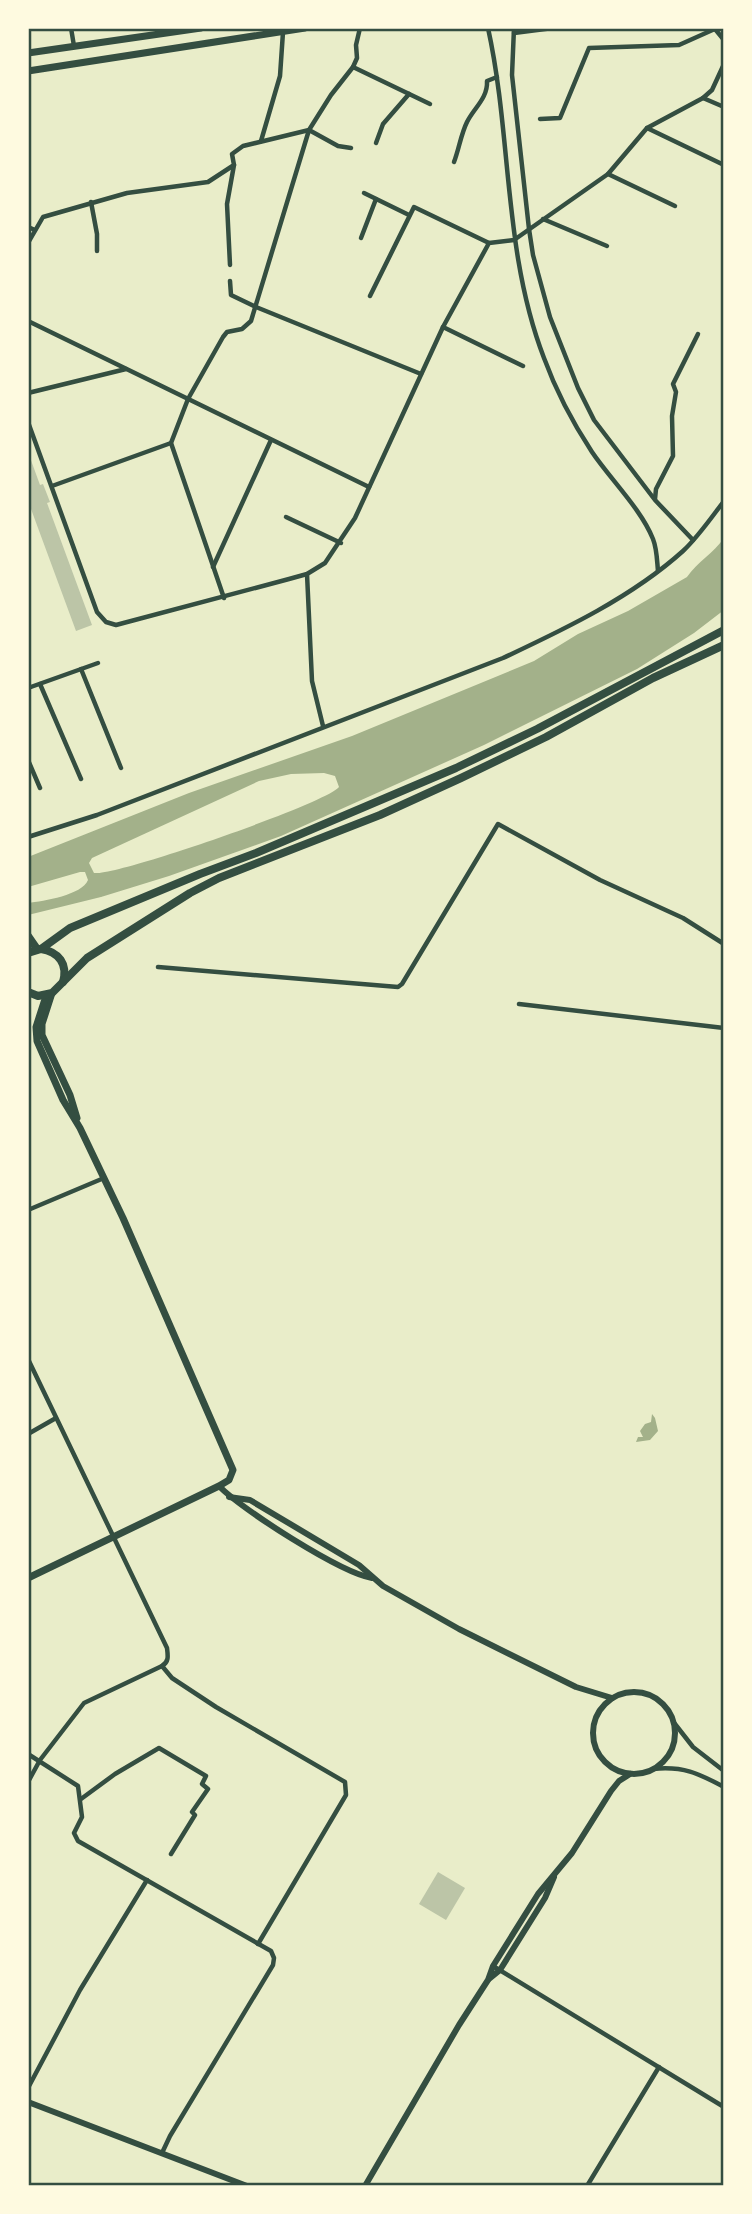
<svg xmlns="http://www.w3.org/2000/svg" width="752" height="2214" viewBox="0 0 752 2214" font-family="Overpass,sans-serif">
<rect width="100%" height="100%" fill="#e9edc9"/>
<g fill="#a3b18a" fill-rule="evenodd">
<path d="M724,538V610L694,633L637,669L484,745L281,836L169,876L101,897L28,915V903C44,901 82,895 88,880L85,872H80L28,887V857L189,793L352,736L493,678L534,661L578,634L628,611L687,577C697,562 714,553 724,538ZM324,773L335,776L339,787C327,803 117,876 94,873L89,863L92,858L259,781L291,774Z"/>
<polygon points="652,1414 655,1418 658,1431 650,1440 636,1442 638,1437 643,1437 640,1431 645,1424 651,1422"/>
</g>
<g fill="#bcc5a7">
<polygon points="28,452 40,485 43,484 50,502 47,503 92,625 76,631 31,509 28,510"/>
<polygon points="438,1872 465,1888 446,1920 419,1904"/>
</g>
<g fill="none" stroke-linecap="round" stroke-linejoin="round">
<g stroke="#344e41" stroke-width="4.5">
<polyline points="71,28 74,46"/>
<path d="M488,28C512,137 503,252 544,358C556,391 573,423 592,452C611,480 641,509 653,539C657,549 657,561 658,571"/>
<polyline points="514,28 512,75 529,229 533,255 550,317 578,388 594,420 655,500 693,540"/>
<polyline points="715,29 724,40"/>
<polyline points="514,33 553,28"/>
<polyline points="353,67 430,104"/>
<polyline points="703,98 724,107"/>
<polyline points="540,119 560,118 589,48 679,45 717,28"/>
<polyline points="647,128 724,165"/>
<polyline points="261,141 280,76 283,32"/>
<polyline points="376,143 383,124 409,94"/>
<path d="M454,162C459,149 461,134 467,122C474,108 488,98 487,81L497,77"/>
<polyline points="608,174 675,206"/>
<polyline points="364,193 409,215"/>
<polyline points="91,202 97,234 97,251"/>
<polyline points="543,219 607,246"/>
<polyline points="28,227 35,230"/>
<polyline points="361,238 376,199"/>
<polyline points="28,243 43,217 127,193 208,182 234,165 232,154 243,146 309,130 338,146 351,148"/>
<polyline points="230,265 227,204 234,165"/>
<polyline points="230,281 231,295 256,307 421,374"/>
<polyline points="370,296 414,207 489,243"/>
<polyline points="28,321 369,487"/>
<polyline points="443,327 523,366"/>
<polyline points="28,393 126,369"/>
<polyline points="28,422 97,612 106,622 116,625 289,579 307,574 325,563 355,518 443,327 489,243 514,240 608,174 647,128 703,98 712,90 724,64"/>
<polyline points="52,486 171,443"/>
<polyline points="655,499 656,489 673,456 672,416 676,392 673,384 698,334"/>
<polyline points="286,517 341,543"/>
<polyline points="213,567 271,440"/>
<polyline points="307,574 312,681 323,726"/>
<polyline points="224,598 171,443 188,399 223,337 227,332 242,329 251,321 309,130 331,95 353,67 357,58 356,45 360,28"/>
<polyline points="81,669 121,768"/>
<polyline points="40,684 81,779"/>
<polyline points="28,688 98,663"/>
<polyline points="28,760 40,788"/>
<path d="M28,837L97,815L503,658C565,629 632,597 683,551C698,537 711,518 724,501"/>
<polyline points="158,967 398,987 402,984 498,824 600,880 683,918 724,944"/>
<polyline points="519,1004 724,1028"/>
<polyline points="28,1210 104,1178"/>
<path d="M28,1359L167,1648C168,1656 169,1662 162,1666L84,1703L40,1760L28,1782"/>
<polyline points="28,1434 56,1418"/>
<polyline points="162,1666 172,1678 216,1707 345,1782 346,1795 258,1944"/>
<polyline points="675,1724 693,1747 724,1771"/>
<polyline points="28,1754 78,1786 82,1817 74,1833 78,1841 271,1951 274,1958 273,1965 170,2136 162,2153"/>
<path d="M653,1769C683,1766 698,1773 724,1787"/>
<polyline points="81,1799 115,1774 159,1748 206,1776 202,1784 208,1789 192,1812 195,1815 171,1854"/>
<polyline points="493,1966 724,2107"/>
<polyline points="28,2088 80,1990 147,1880"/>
<polyline points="587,2186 659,2067"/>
</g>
<g stroke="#344e41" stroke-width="6">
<path d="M219,1486C241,1509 341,1573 372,1578"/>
<polyline points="229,1497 250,1500 359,1565 383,1586 459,1629 576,1687 612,1698"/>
<circle cx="634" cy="1733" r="41"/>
<polyline points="489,1979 500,1970 545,1898 554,1877"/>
<polyline points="28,2102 247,2186"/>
<polyline points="365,2186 459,2025 488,1980 493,1966 538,1894 572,1853 611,1791 619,1781 630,1774"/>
</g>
<g stroke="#344e41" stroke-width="7">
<polyline points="28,53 201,28"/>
<polyline points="28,71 305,28"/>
<polyline points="52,993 42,1024 42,1035 70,1095 77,1118"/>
<polyline points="28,1578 219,1486 229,1480 233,1470 123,1218 80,1128 63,1100 37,1041 36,1027 46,996"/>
</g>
<g stroke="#344e41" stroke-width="8">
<polyline points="28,936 37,949"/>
<path d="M41,949C59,952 68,964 63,982"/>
<polyline points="28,953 41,949 70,928 200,874 256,853 456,768 537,729 724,630"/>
<polyline points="28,992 38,996 52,993 87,958 190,893 219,878 380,815 461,778 546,737 653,678 724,645"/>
</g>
</g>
<rect width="752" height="2214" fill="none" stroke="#fefae0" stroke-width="60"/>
<rect x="30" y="30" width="692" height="2154" fill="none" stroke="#344e41" stroke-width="2.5"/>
</svg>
